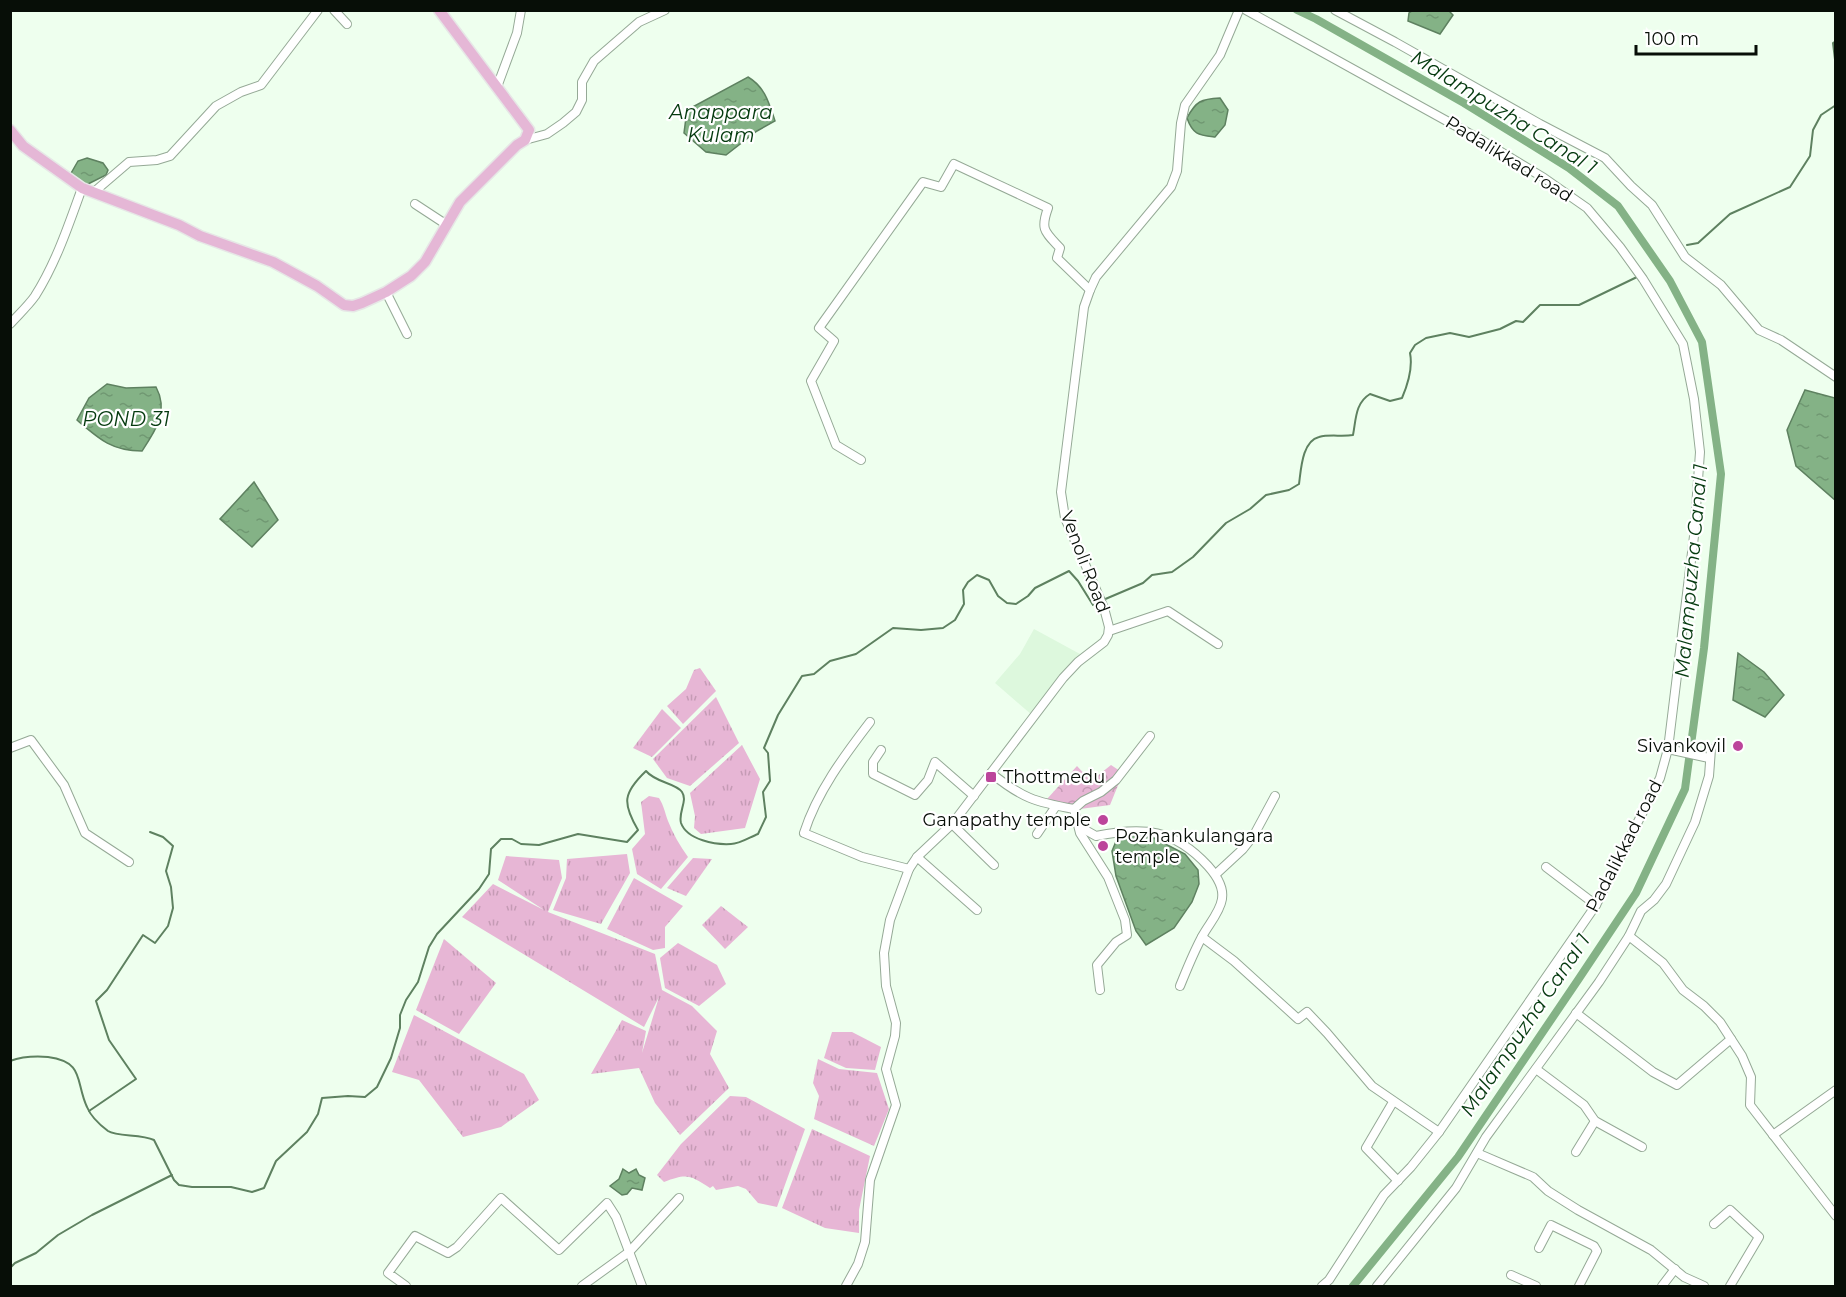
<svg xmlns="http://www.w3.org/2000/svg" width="1846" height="1297" viewBox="0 0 1846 1297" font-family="Montserrat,sans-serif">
<defs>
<pattern id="grass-tufts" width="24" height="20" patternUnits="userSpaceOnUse" patternTransform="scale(1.5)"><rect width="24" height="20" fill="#e7b6d5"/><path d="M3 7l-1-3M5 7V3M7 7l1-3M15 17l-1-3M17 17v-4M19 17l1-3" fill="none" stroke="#c59bb5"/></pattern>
<pattern id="park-crowns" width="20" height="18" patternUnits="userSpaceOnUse" patternTransform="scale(1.5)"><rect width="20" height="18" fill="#e7b6d5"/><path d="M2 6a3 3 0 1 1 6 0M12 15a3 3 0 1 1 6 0" fill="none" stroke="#c59bb5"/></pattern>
<pattern id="water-ripples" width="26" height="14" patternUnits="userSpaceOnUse" patternTransform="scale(1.5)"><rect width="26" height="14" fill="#84b286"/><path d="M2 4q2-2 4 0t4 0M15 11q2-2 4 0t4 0" fill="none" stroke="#709872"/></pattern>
</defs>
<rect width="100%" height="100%" fill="#efe"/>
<polygon fill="#ddf8dd" points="1034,629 1080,654 1050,688 1032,715 995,683 1020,654"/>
<g fill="url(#grass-tufts)">
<polygon points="700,668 716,691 683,724 667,706 686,689 694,670"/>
<polygon points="716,697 739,743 690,786 667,778 653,759"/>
<polygon points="662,709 681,728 652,757 633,748"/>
<polygon points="742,745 760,779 745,828 701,834 694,828 695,816 690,793"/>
<path d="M649,796L659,798C664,806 665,813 668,821C673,834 680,846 688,857L661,889L637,874L632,849L645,834L641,802Z"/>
<polygon points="627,854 630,873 601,924 553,910 566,878 567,859"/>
<polygon points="506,856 559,860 562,878 548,912 655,954 662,990 692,1006 717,1031 710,1054 729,1088 680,1135 655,1103 639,1068 591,1074 622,1020 646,1031 642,1053 659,997 644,1027 462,917 493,884 544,910 498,880"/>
<polygon points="693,858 712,859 686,896 667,888"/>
<polygon points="634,878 683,906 665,927 665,948 653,950 607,929"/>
<polygon points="721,906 748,927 725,949 702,925"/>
<polygon points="444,939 496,983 459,1034 416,1010"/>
<polygon points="678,943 717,965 726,984 699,1006 665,988 660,958"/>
<polygon points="414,1015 524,1074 539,1100 501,1127 463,1137 419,1080 392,1072"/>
<polygon points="832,1032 852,1032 881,1047 875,1070 846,1068 824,1058"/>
<polygon points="818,1059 839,1069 877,1073 889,1109 874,1146 814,1119 819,1096 813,1083"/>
<path d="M730,1096L746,1097L805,1129L777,1207L758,1203L746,1189L738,1186L716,1190L713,1186L710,1188C690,1175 687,1173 664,1182L657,1175L681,1144Z"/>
<polygon points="812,1129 870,1156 859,1210 859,1233 825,1228 782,1208"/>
</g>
<polygon fill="url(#park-crowns)" points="1111,765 1123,773 1110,805 1080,809 1047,799 1077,766 1091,781"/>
<g fill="url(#water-ripples)" stroke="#5e8160" stroke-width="1.5">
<polygon points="1412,11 1449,11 1453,15 1440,34 1408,21 1409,13"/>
<path d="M748,77C765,87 769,103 775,121L757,131L726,155L706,152L684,133L687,110Z"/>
<path d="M1220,98L1228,110L1225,125L1215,137C1199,135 1193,135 1187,118C1196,101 1201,99 1220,98Z"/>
<polygon points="87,158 103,163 108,170 106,175 84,186 70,175 78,161"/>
<path d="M107,384L126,388L156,387C169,411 156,430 142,451C112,451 99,439 77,420L89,398Z"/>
<polygon points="1805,390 1835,398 1835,500 1796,466 1787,430"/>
<polygon points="254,482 278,520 252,547 220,519"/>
<polygon points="1738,653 1764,672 1784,695 1765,717 1733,700"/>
<polygon points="1119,834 1154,838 1185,854 1198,870 1199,884 1192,902 1174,928 1146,945 1136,931 1116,876 1112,851"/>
<polygon points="623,1169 629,1173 636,1169 639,1175 645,1178 642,1190 632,1188 627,1194 622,1195 610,1186 619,1179"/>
</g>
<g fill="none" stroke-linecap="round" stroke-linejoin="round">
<g stroke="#5e8160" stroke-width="2">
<polyline points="1836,41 1833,43 1836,68"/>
<polyline points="1687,245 1698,243 1730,214 1790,187 1810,156 1813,130 1821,115 1836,105"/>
<path d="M1103,600L1143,583L1152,575L1172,572L1193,557L1226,523L1250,509L1266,495L1289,490L1299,484C1301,470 1302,441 1319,437C1330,434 1342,437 1353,435C1356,420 1355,403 1370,394L1390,401L1402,398C1408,384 1413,368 1410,353L1415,345L1426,338L1450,333L1469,337L1500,329L1516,321L1523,322L1540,305H1579L1637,277"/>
<path d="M10,1061C21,1057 36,1056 48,1057C85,1062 75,1081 87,1107C91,1117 100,1125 108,1131C117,1137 141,1134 154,1140L174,1180L179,1185L192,1187H231L252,1192L264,1188L276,1161L307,1132L318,1114L322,1098L348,1096L365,1097L377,1087L391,1058L400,1028V1015L406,1000L418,982L429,947L437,934L479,889L489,874L491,849L501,839H512L521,844L539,845L578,834L627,842L638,830C622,803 623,793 646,771C656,783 676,783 682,792C688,801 678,812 681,823C687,840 716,845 731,844C740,844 750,837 758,834L766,817L763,792L770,781L768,753L764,748L778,715L802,676L814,674L830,661L856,654L893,628L921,630L943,628L955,620L964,604L963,590L968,582L977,575L989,580L998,596L1007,603L1016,604L1028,596L1035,588L1069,571L1078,581L1093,605L1098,602"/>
<polyline points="89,1111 136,1079 109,1040 96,1001 107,990 143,935 155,943 168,926 173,908 171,887 166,871 173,846 163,837 150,832"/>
<polyline points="10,1268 15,1263 36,1253 58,1235 92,1215 172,1175"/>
</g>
<polyline stroke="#84b286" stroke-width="8" points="1297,10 1316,19 1464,103 1569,168 1618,206 1670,281 1702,342 1721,474 1704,648 1685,789 1636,893 1578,980 1458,1157 1353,1286"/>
<g stroke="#95a996" stroke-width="10">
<g id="minor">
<polyline points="334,10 347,24"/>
<polyline points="1246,10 1483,141 1544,178 1587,208 1620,247 1643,279 1683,344 1694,399 1700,452 1694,536 1668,749 1660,778 1596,905 1439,1132 1411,1167 1384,1195 1329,1280 1322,1286"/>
<polyline points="1335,10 1395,42 1540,124 1605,158 1631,186 1652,205 1685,257 1721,285 1759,330 1781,340 1836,377"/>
<polyline points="497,87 517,33 521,10"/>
<polyline points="525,140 547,134 563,123 576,112 582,100 582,82 594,61 639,22 665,10"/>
<polyline points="94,192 129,162 157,160 170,156 216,106 241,92 261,85 318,10"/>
<polyline points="415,204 447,225"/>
<polyline points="386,292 407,334"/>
<path d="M10,324C18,315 28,306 35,296C56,263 69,224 82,188"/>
<path d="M861,460L836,445L811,381L834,341L819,328L923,182L941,187L954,164L1048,208C1040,230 1045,232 1060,248L1057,258L1090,290"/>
<polyline points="1109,631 1168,611 1218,644"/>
<path d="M870,722C844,756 817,792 804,833L862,857L909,869"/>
<polyline points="10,748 31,740 64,785 85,833 129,862"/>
<polyline points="1668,749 1709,758"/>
<polyline points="881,750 873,762 873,774 915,795 928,780 935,762 974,796"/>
<path d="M991,773C1022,798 1035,802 1074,809L1080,833L1108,877L1125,920L1127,935L1116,942L1097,965L1100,990"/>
<polyline points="1074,809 1083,801 1101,792 1116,780 1150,736"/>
<polyline points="952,824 994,865"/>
<path d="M1080,827L1096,836C1144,826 1174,829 1208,866C1216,875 1224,887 1222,899C1220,912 1209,924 1203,935C1194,951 1187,969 1180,986"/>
<polyline points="1037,834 1056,806"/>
<polyline points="917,857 977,910"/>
<polyline points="1546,867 1596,905"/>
<polyline points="1216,874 1243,849 1254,835 1275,796"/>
<polyline points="1629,936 1663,963 1683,990 1704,1006 1720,1022 1742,1056 1751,1077 1750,1105 1836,1216"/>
<polyline points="1202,937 1234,961 1298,1019 1307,1012 1327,1033 1372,1086 1439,1132"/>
<polyline points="1576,1013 1653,1072 1677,1085 1731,1039"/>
<polyline points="1536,1069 1584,1105 1595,1121 1642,1147"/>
<polyline points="1393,1102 1366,1148 1398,1181"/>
<polyline points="1773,1135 1836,1090"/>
<polyline points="1576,1152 1595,1121"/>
<polyline points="1477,1153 1533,1177 1548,1191 1578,1210 1651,1250 1684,1277 1704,1286"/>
<polyline points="1714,1224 1730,1210 1759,1237 1730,1286"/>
<polyline points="1539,1248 1551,1225 1594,1246 1597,1251 1579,1286"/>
<polyline points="1511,1275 1536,1286"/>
<polyline points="406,1286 388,1273 415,1236 448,1253 457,1247 501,1198 559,1250 607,1203 616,1217 642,1286"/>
<polyline points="582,1286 629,1252 679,1198"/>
<polyline points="846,1286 858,1264 865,1242 870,1180 896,1105 886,1069 895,1036 896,1023 886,986 884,953 890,920 909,869 917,857 953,823 1063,678 1078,662 1104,642 1108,635 1109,627 1104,608 1065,518 1061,492 1084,307 1090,290 1096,277 1171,187 1177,171 1181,123 1185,105 1220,55 1239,10"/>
<polyline points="1377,1286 1456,1188 1486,1137 1599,982 1629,936 1641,911 1654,900 1666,884 1695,822 1709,776 1711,749"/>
<polyline points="1662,1286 1675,1269"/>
</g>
</g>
<g stroke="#e6e7e6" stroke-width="13">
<polyline id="major" points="10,130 23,146 82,188 179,225 200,236 273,262 317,286 344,305 353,306 362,303 386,292 411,276 425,262 460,202 517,145 525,140 529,130 439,10"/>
</g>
<use href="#minor" stroke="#fff" stroke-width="8"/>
<use href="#major" stroke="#e5b7d6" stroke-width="10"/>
</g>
<g fill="#bc459b" stroke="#fff" stroke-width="2">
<circle cx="1738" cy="746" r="6"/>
<rect x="985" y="771" width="12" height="12" rx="3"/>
<circle cx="1103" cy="820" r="6"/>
<circle cx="1103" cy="846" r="6"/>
</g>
<g text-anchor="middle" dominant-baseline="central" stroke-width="4.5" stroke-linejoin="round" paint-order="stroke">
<g font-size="18" fill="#070e07" stroke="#fff">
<text transform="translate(1509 159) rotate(32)">Padalikkad road</text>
<text transform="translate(1085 562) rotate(69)">Venoli Road</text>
<text transform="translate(1624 846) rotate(-63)">Padalikkad road</text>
</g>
<g font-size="18" fill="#070e07" stroke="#fff" text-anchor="end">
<text x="1726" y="746">Sivankovil</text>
<text x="1003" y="777" text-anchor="start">Thottmedu</text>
<text x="1091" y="820">Ganapathy temple</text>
<text x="1115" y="836" text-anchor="start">Pozhankulangara<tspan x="1115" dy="21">temple</tspan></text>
</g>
<g font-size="20" font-style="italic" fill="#053a0f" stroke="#fff">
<text x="721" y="112">Anappara<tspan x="721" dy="23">Kulam</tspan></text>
<text transform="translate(1504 112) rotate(32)">Malampuzha Canal 1</text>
<text x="126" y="419">POND 31</text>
<text transform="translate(1691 571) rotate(-85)">Malampuzha Canal 1</text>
<text transform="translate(1525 1025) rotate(-56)">Malampuzha Canal 1</text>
</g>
</g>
<rect width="1846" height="1297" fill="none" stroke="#070e07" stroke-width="24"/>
<path d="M1636 45v9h120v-9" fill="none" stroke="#070e07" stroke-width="3"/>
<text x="1645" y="45" font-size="18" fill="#070e07" stroke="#ffffff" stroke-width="4.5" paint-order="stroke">100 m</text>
</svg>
